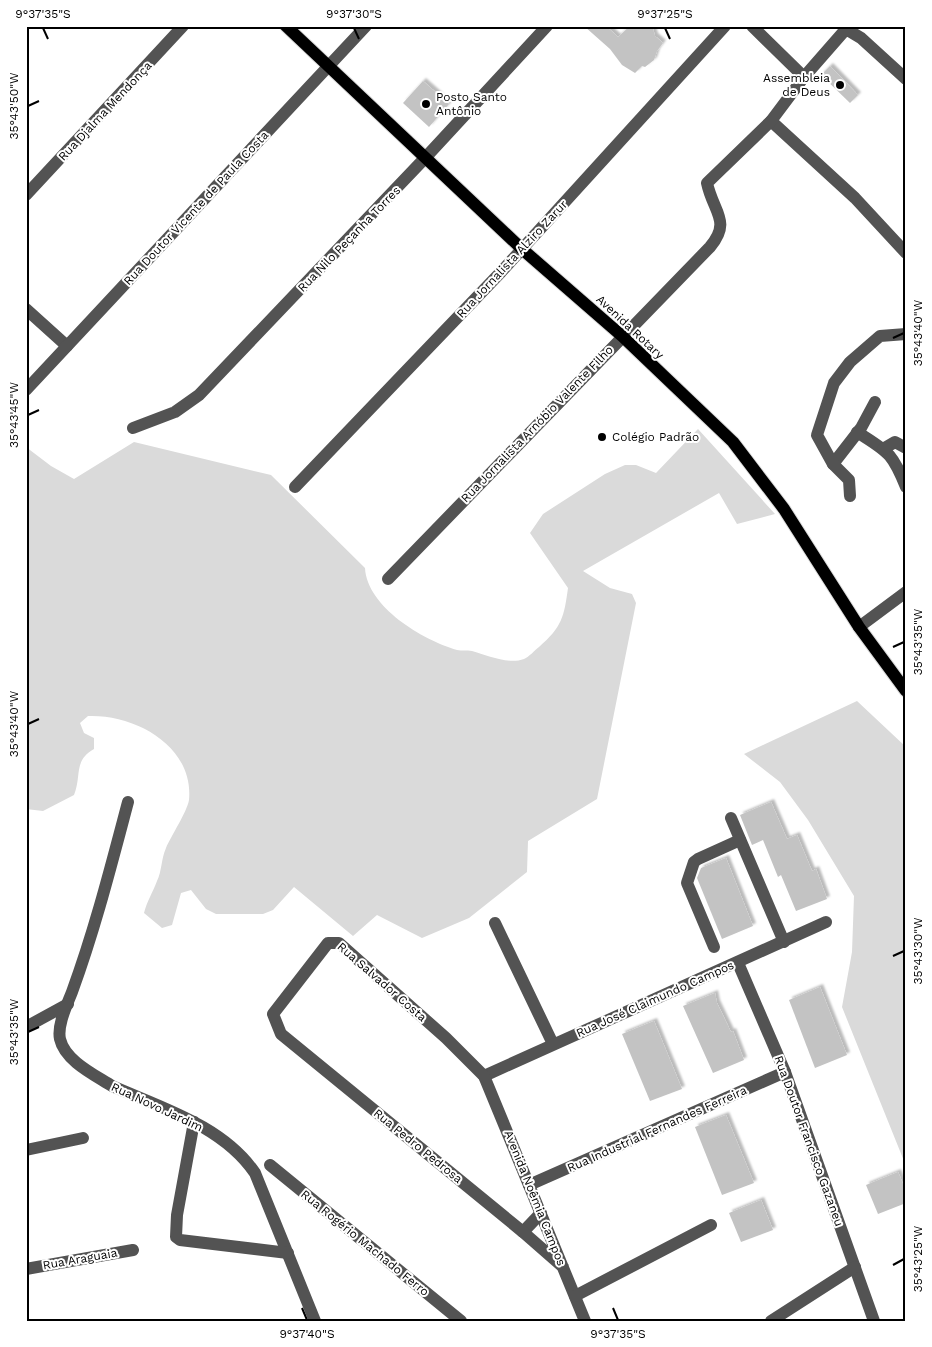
<svg xmlns="http://www.w3.org/2000/svg" width="932" height="1347" viewBox="0 0 932 1347" font-family="'Work Sans',sans-serif">
<defs>
<filter id="shadow"><feDropShadow dx="3" dy="-3" stdDeviation="1" flood-color="#0004"/></filter>
</defs>
<rect width="100%" height="100%" fill="#fff"/>
<g fill="#dadada">
<path d="M698,429L775,514L737,524L719,493L583,571L610,588L632,594L636,603L597,799L528,841L527,872L469,918L422,938L377,915L353,936L294,887L273,910L263,914H216L206,909L191,890L181,893L172,925L162,928L144,913C147,901 153,892 157,881C162,871 161,859 166,848C171,836 187,812 189,800C194,746 135,714 88,716L80,723L84,733L94,738V749C73,761 82,775 74,795L43,811L26,809V447L51,466L74,479L134,442L271,475L365,568C367,607 423,640 457,650C462,651 467,650 472,651C487,655 508,665 524,659C529,657 535,650 539,647C562,627 564,617 568,588L530,533L543,514L605,474L625,465H636L656,473Z"/>
<polygon points="857,701 906,747 906,1166 842,1007 852,952 854,896 808,820 780,782 744,754"/>
</g>
<g fill="#c3c3c3" filter="url(#shadow)">
<polygon points="584,26 606,26 618,37 630,26 645,26 653,29 655,36 663,43 657,51 654,60 645,67 642,66 635,73 622,65 610,49"/>
<polygon points="830,66 858,95 850,103 821,75"/>
<polygon points="423,81 449,104 429,127 403,103"/>
<polygon points="771,802 787,839 797,835 812,871 816,869 827,899 796,911 781,875 778,877 763,840 752,845 740,815"/>
<polygon points="726,858 753,926 722,939 697,878 701,868"/>
<polygon points="820,987 847,1055 815,1068 789,1000"/>
<polygon points="715,993 717,1003 731,1032 733,1031 744,1060 713,1073 683,1006"/>
<polygon points="654,1021 682,1089 650,1101 622,1034"/>
<polygon points="726,1115 754,1183 722,1195 695,1127"/>
<polygon points="898,1172 906,1191 906,1203 878,1214 866,1185"/>
<polygon points="761,1200 773,1230 741,1242 729,1213"/>
</g>
<g fill="none" stroke-linecap="round" stroke-linejoin="round">
<g stroke="#dbdbdb" stroke-width="14">
<polyline id="major" points="286,26 522,249 622,336 733,442 784,509 859,627 906,691"/>
</g>
<g stroke="#535353" stroke-width="12">
<polyline points="752,26 804,77"/>
<polyline points="771,121 855,198 906,253"/>
<polyline points="26,195 183,26"/>
<polyline points="26,309 67,346"/>
<polyline points="26,390 366,26"/>
<polyline points="133,428 175,412 199,395 426,157 547,26"/>
<path d="M857,432C888,452 892,452 906,487"/>
<polyline points="883,449 895,442 906,448"/>
<polyline points="833,464 861,428 875,402"/>
<polyline points="295,487 501,272 725,26"/>
<polyline points="850,496 849,480 833,464 817,435 834,383 850,362 880,336 906,334"/>
<path d="M388,579L710,247C732,221 713,212 707,183L771,121L804,77L846,29L861,38L906,79"/>
<polyline points="859,627 906,592"/>
<path d="M128,802C111,866 95,929 72,992C67,1005 57,1025 60,1039C65,1061 95,1075 112,1086C162,1108 223,1126 255,1173L315,1321"/>
<polyline points="731,818 784,942"/>
<polyline points="495,923 553,1044"/>
<polyline points="714,947 687,883 694,862 698,859 740,840"/>
<polyline points="738,963 785,1072 874,1321"/>
<polyline points="26,1027 68,1004"/>
<polyline points="484,1076 826,922"/>
<polyline points="194,1122 177,1215 176,1237 180,1240 288,1253"/>
<polyline points="26,1150 83,1138"/>
<polyline points="270,1165 461,1321"/>
<polyline points="529,1185 785,1072"/>
<polyline points="523,1232 541,1213"/>
<polyline points="563,1267 523,1232 281,1034 273,1014 328,943 339,943 446,1038 484,1076 585,1321"/>
<polyline points="26,1269 133,1250"/>
<polyline points="575,1296 711,1225"/>
<polyline points="771,1321 855,1267"/>
</g>
<use href="#major" stroke="#000" stroke-width="12"/>
</g>
<path fill="none" stroke="#000" stroke-width="2" d="M43,28L48,39M354,28L359,39M665,28L670,39M28,106L39,101M893,338L904,333M28,415L39,410M893,647L904,642M28,724L39,719M893,956L904,951M28,1032L39,1027M893,1265L904,1259M302,1308L307,1320M613,1308L618,1320"/>
<g fill="#000" stroke="#fff" stroke-width="2">
<circle cx="840" cy="85" r="5"/>
<circle cx="426" cy="104" r="5"/>
<circle cx="602" cy="437" r="5"/>
</g>
<g text-anchor="middle" dominant-baseline="central" stroke-width="4" stroke-linejoin="round" paint-order="stroke">
<g font-size="12" fill="#000" stroke="#fff" text-anchor="start">
<text x="830" y="78" text-anchor="end">Assembleia<tspan x="830" dy="14">de Deus</tspan></text>
<text x="436" y="97">Posto Santo<tspan x="436" dy="14">Antônio</tspan></text>
<text x="612" y="437">Colégio Padrão</text>
</g>
<g font-size="12" fill="#000" stroke="#fff">
<text transform="translate(105 111) rotate(-47)">Rua Djalma Mendonça</text>
<text transform="translate(196 208) rotate(-47)">Rua Doutor Vicente de Paula Costa</text>
<text transform="translate(349 239) rotate(-46)">Rua Nilo Peçanha Torres</text>
<text transform="translate(512 259) rotate(-47)">Rua Jornalista Alziro Zarur</text>
<text transform="translate(630 327) rotate(43)">Avenida Rotary</text>
<text transform="translate(537 424) rotate(-46)">Rua Jornalista Arnóbio Valente Filho</text>
<text transform="translate(382 982) rotate(41)">Rua Salvador Costa</text>
<text transform="translate(655 999) rotate(-24)">Rua José Claimundo Campos</text>
<text transform="translate(157 1107) rotate(25)">Rua Novo Jardim</text>
<text transform="translate(657 1129) rotate(-24)">Rua Industrial Fernandes Ferreira</text>
<text transform="translate(809 1141) rotate(70)">Rua Doutor Francisco Gazaneu</text>
<text transform="translate(418 1146) rotate(39)">Rua Pedro Pedrosa</text>
<text transform="translate(535 1198) rotate(68)">Avenida Noêmia Campos</text>
<text transform="translate(365 1243) rotate(39)">Rua Rogério Machado Ferro</text>
<text transform="translate(80 1259) rotate(-10)">Rua Araguaia</text>
</g>
</g>
<rect width="932" height="1347" fill="none" stroke="#ffffff" stroke-width="55"/>
<rect x="28" y="28" width="876" height="1292" fill="none" stroke="#000" stroke-width="2"/>
<g font-size="12" text-anchor="middle" fill="#000">
<text x="43" y="18">9°37'35"S</text>
<text x="354" y="18">9°37'30"S</text>
<text x="665" y="18">9°37'25"S</text>
<text transform="translate(14 106) rotate(-90)" y="4">35°43'50"W</text>
<text transform="translate(918 333) rotate(-90)" y="4">35°43'40"W</text>
<text transform="translate(14 415) rotate(-90)" y="4">35°43'45"W</text>
<text transform="translate(918 642) rotate(-90)" y="4">35°43'35"W</text>
<text transform="translate(14 724) rotate(-90)" y="4">35°43'40"W</text>
<text transform="translate(918 951) rotate(-90)" y="4">35°43'30"W</text>
<text transform="translate(14 1032) rotate(-90)" y="4">35°43'35"W</text>
<text transform="translate(918 1259) rotate(-90)" y="4">35°43'25"W</text>
<text x="307" y="1338">9°37'40"S</text>
<text x="618" y="1338">9°37'35"S</text>
</g>
</svg>
